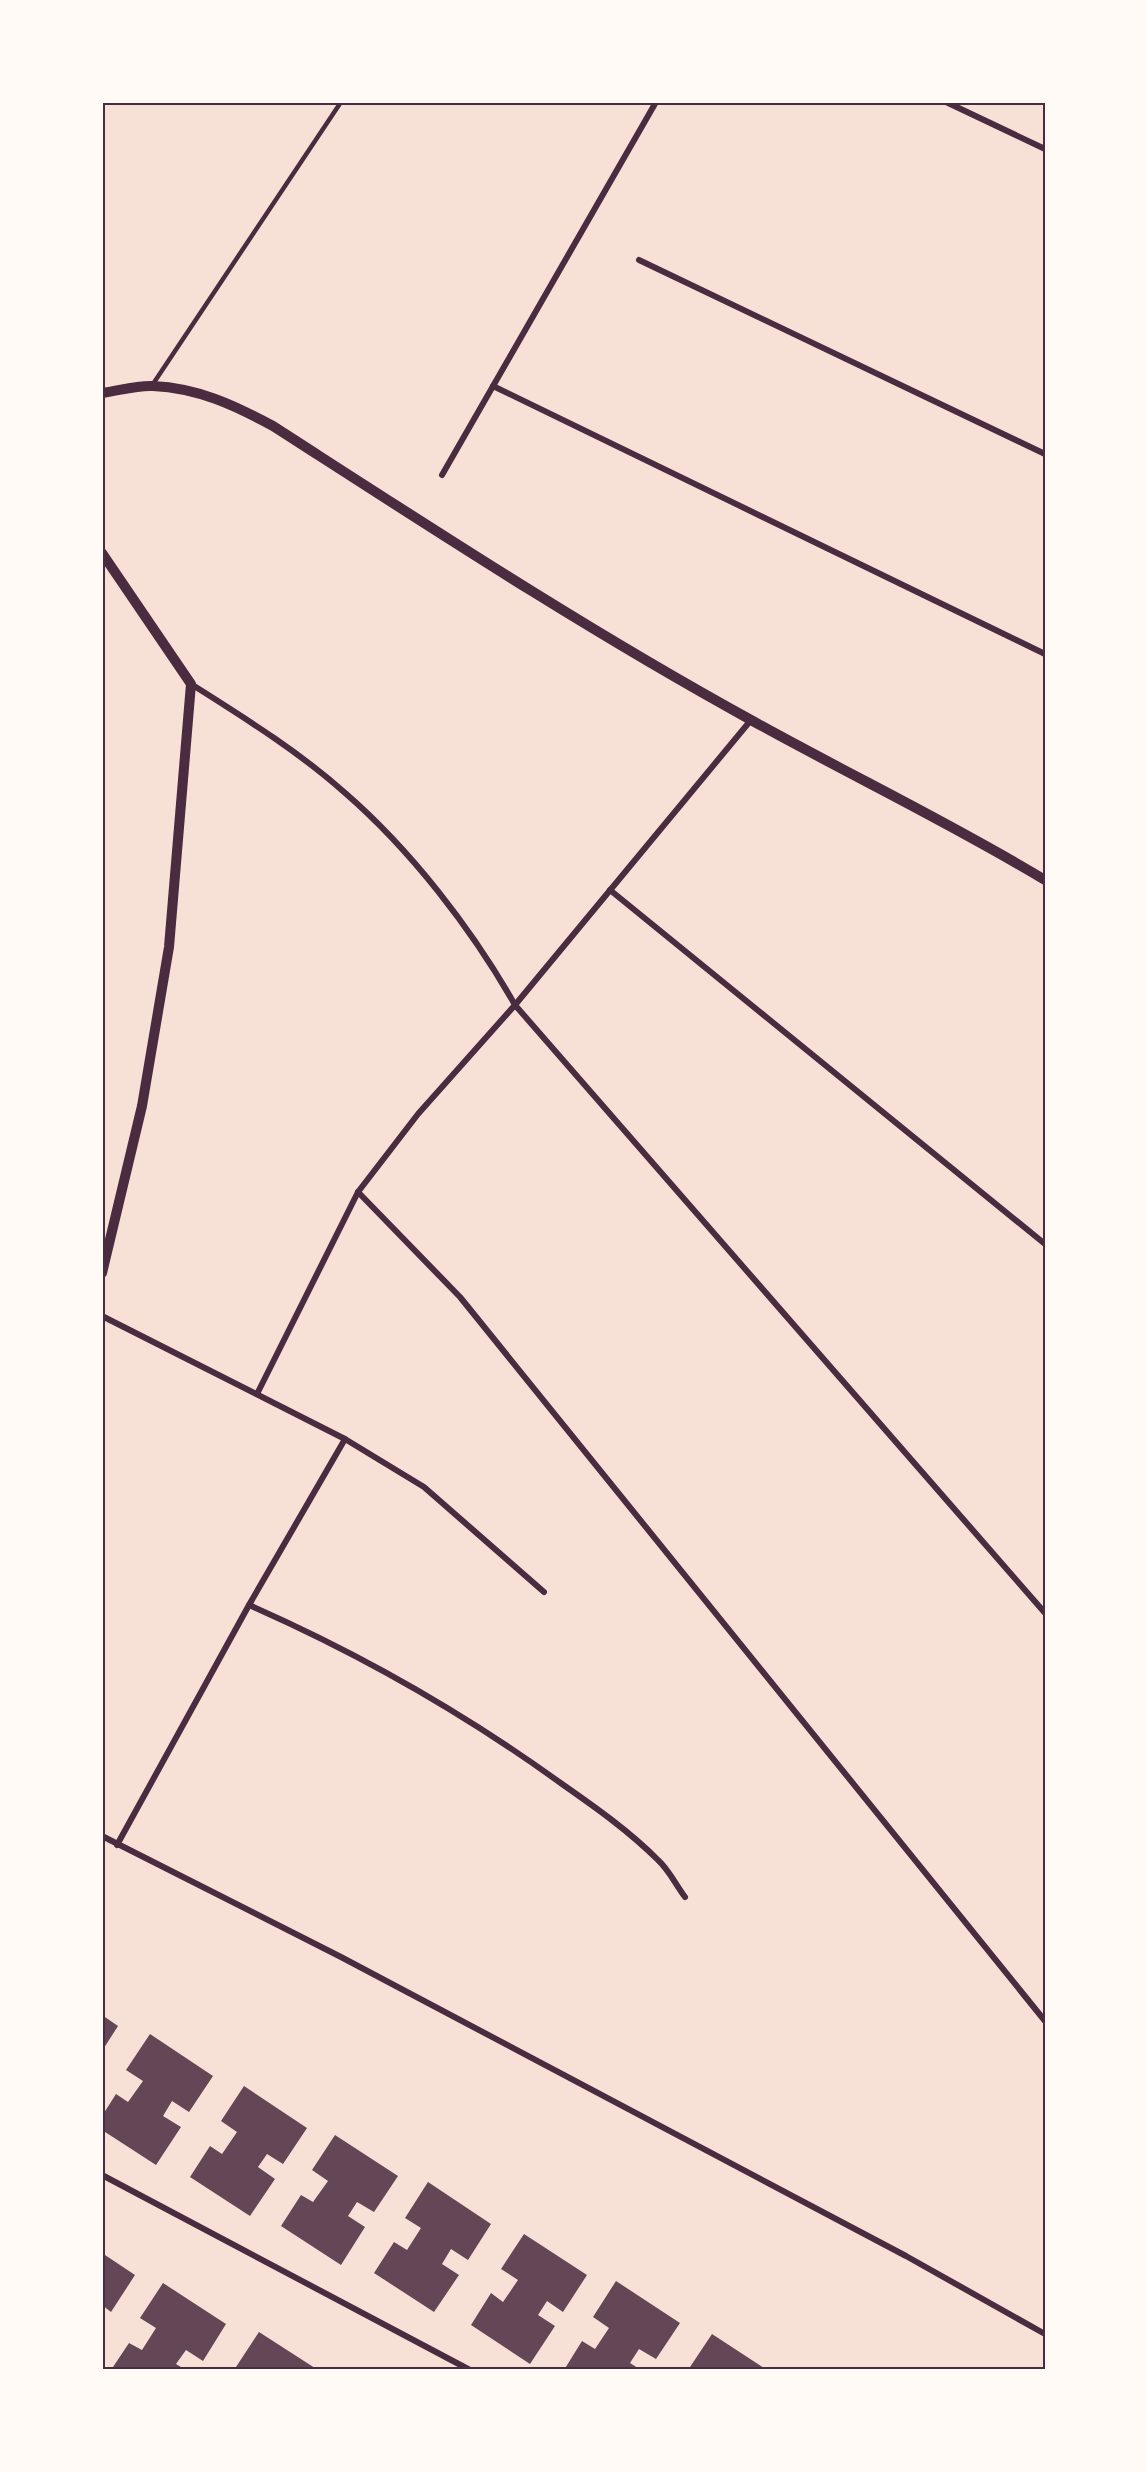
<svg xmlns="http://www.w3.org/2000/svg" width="1147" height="2472" font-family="Barlow,sans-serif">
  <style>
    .building { fill: #644757 }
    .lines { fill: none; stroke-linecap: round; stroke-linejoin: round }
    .service { stroke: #4a2c40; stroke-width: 4.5 }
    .minor { stroke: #4a2c40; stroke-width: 6 }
    .tertiary { stroke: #4a2c40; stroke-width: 10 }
    .neatline { fill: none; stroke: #4a2c40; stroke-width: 2 }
  </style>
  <rect width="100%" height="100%" fill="#f7e1d7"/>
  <!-- building -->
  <g class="building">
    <path d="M102,2015L118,2026L102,2051Z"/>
    <path d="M150,2034L213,2076L189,2112L172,2101L163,2116L181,2127L156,2165L102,2130V2116L116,2094L128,2102L143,2081L126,2070Z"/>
    <path d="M244,2086L307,2128L283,2164L267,2154L258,2167L275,2179L250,2216L190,2177L210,2146L222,2154L237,2132L221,2121Z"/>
    <path d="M335,2135L398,2176L374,2212L357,2202L348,2216L365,2227L341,2265L281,2226L301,2195L313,2202L328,2181L312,2170Z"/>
    <path d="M428,2182L491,2224L468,2260L451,2249L442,2264L459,2275L434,2312L374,2273L394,2242L407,2250L421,2228L405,2218Z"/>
    <path d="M524,2234L587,2275L563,2312L547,2301L538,2315L555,2326L530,2364L471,2325L491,2293L503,2302L518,2280L501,2269Z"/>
    <path d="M102,2253L135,2275L111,2312L102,2305Z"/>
    <path d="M616,2281L680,2323L656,2359L639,2349L630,2363L641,2370H564L582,2341L595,2349L609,2328L593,2317Z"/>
    <path d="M163,2283L226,2324L203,2361L186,2350L176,2364L186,2370H111L129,2343L142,2350L156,2328L140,2318Z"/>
    <path d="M259,2332L318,2370H241L236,2367Z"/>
    <path d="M712,2334L767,2370H688Z"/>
  </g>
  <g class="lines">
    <!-- service -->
    <path class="service" d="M153,384L341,102"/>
    <!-- minor -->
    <g class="minor">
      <path d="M946,102L1045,149"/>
      <path d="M639,260L1045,454"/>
      <path d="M493,386L1045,654"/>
      <path d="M442,475L656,102"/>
      <path d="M191,684C243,717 298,751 344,792C410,849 472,929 515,1005L1045,1613"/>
      <path d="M610,890L1045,1244"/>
      <path d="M358,1192L460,1297L1045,2021"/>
      <path d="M102,1316L345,1439L424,1487L544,1592"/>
      <path d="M257,1394L358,1192L418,1114L515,1005L751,720"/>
      <path d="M249,1605C358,1653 464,1713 562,1784C595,1807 629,1831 658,1860C669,1870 676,1885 685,1897"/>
      <path d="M102,1836L341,1957L906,2256L1045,2334"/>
      <path d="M117,1845L249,1605L345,1439"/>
      <path d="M102,2175L470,2370"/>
    </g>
    <!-- tertiary -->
    <g class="tertiary">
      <path d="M102,393C118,391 137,385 153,386C198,388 234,405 273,426C430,527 587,630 751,720C848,774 949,822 1045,880"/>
      <path d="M102,553L191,684L169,947L142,1106L102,1273"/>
    </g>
  </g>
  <!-- border -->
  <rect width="1147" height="2472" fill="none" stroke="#fffaf5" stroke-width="207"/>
  <rect x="104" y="104" width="940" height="2264" class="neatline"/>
</svg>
